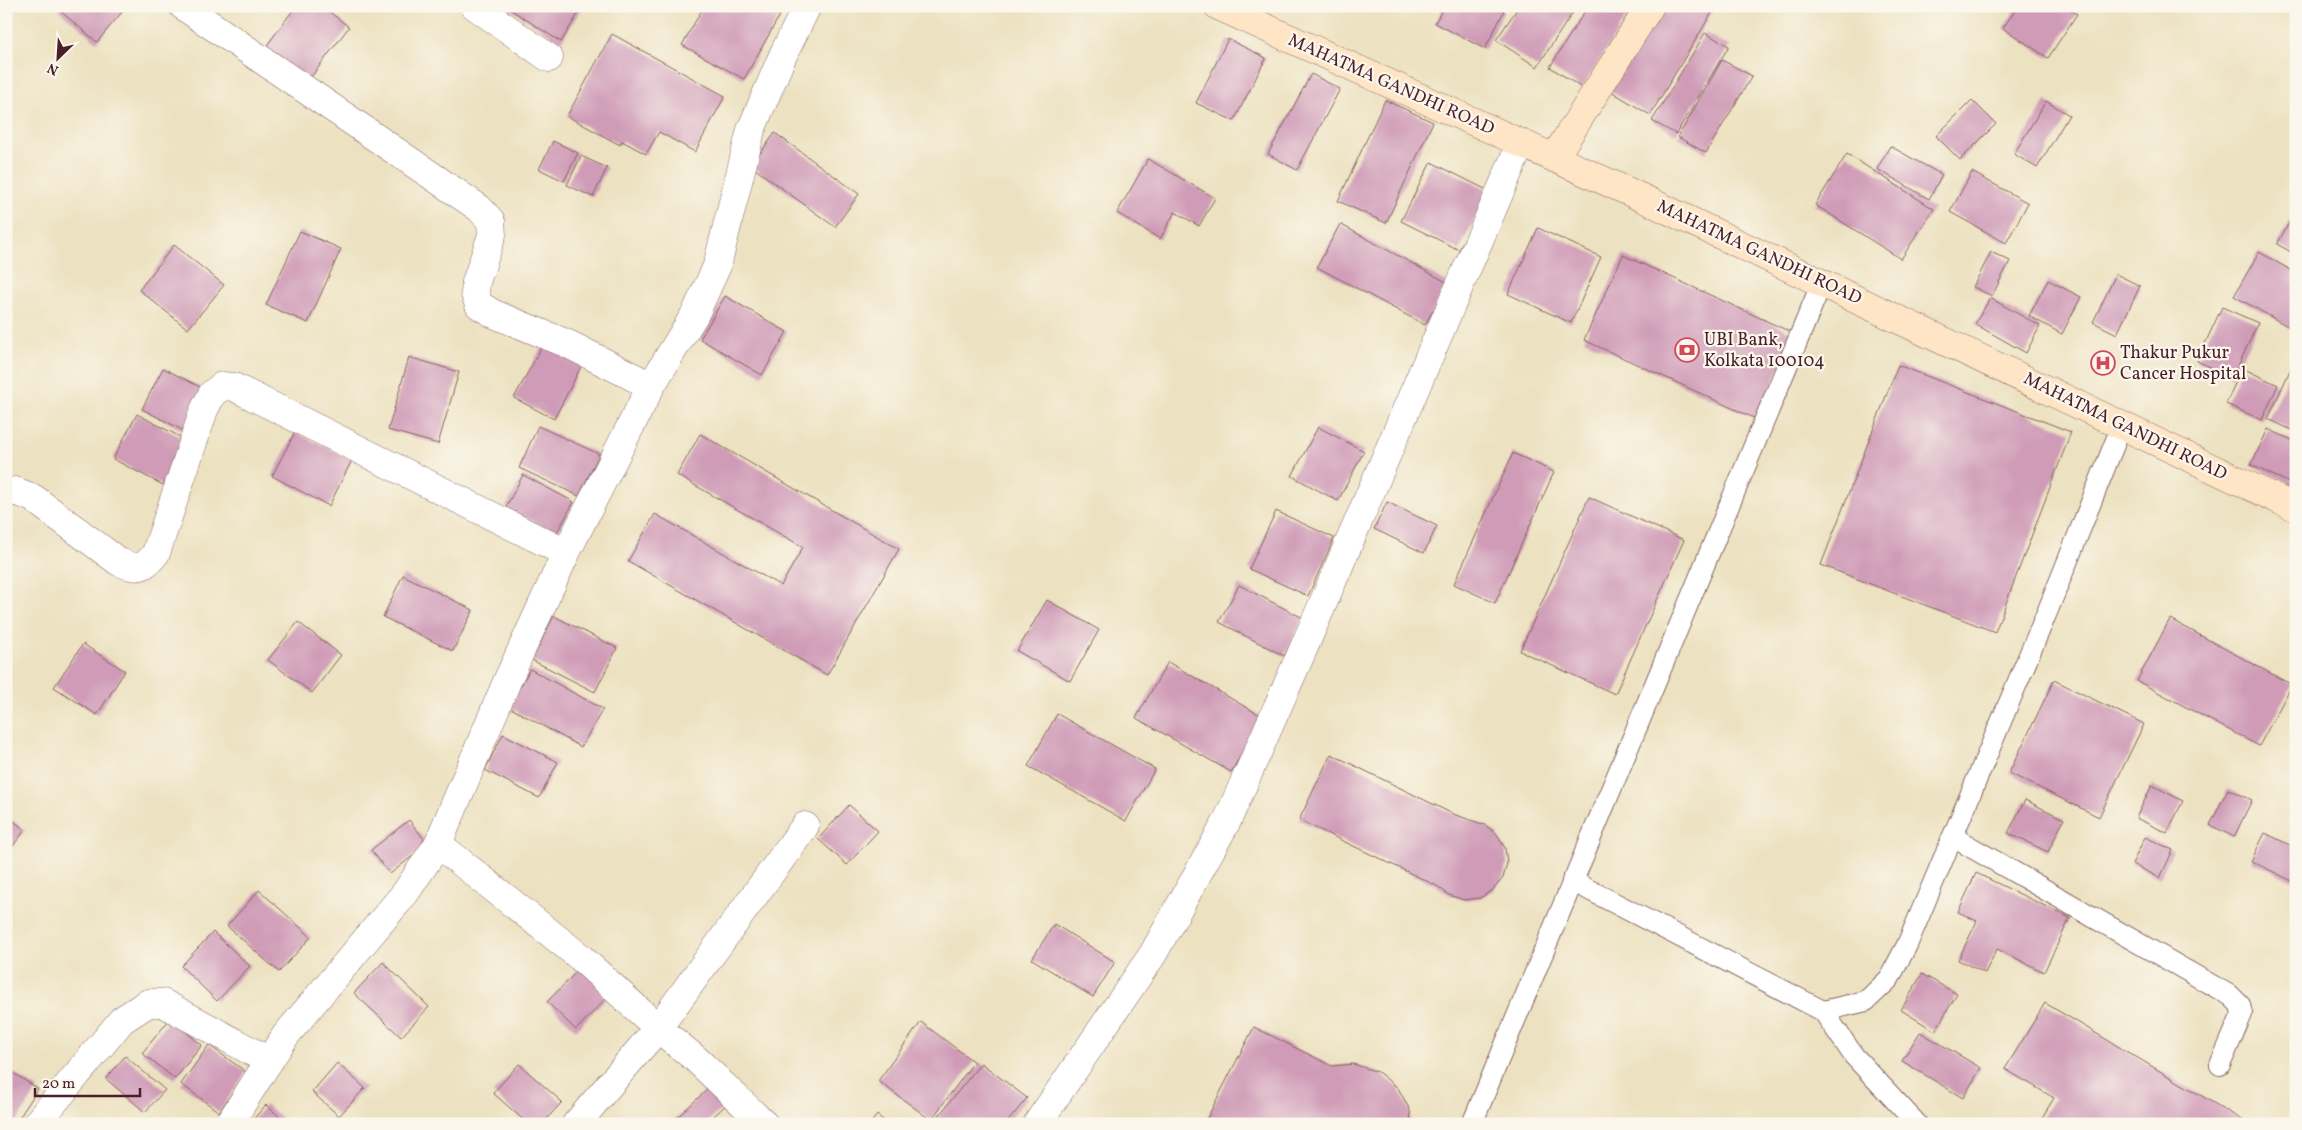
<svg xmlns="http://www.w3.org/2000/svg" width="2302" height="1130" font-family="Vollkorn,serif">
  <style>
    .building { fill: #cf9bb7 }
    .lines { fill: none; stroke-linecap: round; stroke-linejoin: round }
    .lane-casing { stroke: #83635f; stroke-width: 22 }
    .street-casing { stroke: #83635f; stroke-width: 29 }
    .secondary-casing { stroke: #83635f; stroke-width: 29 }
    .lane { stroke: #fff; stroke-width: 20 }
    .street { stroke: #fff; stroke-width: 28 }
    .secondary { stroke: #fde5c5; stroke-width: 28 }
    .labels { text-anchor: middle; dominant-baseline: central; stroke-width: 4.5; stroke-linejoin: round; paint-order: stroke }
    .street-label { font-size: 18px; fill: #4a1f2b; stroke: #fbf7ec }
    .poi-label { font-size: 18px; fill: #4a1f2b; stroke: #fbf7ec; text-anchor: start }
  </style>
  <rect width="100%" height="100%" fill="#fbf7ec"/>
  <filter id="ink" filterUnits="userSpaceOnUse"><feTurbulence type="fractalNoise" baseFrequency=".02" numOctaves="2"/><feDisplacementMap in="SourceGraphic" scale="10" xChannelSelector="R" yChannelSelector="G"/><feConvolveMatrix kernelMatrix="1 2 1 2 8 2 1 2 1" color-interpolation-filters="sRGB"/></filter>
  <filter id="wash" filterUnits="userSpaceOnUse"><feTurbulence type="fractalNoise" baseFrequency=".0096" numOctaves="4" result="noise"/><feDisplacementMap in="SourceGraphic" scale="20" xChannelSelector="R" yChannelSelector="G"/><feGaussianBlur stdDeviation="1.12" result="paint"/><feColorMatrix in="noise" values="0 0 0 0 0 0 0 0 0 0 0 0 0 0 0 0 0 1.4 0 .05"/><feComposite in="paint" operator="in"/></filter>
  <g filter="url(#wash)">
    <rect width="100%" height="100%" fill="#ece1c0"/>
    <g id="blocks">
      <!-- building -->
      <g class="building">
        <path d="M63,6H127L97,42L59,10Z"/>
        <path d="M296,6H322L349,27L308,81L265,48Z"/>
        <path d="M505,6H583L561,42Z"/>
        <path d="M704,6H785L744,79L682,45Z"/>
        <path d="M1444,6H1494L1504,11L1485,49L1435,23Z"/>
        <path d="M1519,6H1577L1537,67L1496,40Z"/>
        <path d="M1588,6H1633L1582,88L1550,67Z"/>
        <path d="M1660,6H1716L1650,115L1609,90Z"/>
        <path d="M2018,6H2066L2077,14L2048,58L2003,28Z"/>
        <path d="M1705,33L1729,46L1676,134L1652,121Z"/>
        <path d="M612,34L725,96L695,152L659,132L646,154L622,141L620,145L567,116Z"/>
        <path d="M1228,39L1266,58L1234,121L1196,103Z"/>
        <path d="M1722,60L1752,76L1706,153L1678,137Z"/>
        <path d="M1311,74L1340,89L1297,170L1268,154Z"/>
        <path d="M1385,100L1433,122L1386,223L1338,201Z"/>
        <path d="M1972,100L1996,124L1960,160L1936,136Z"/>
        <path d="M2046,101L2069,115L2037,168L2014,154Z"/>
        <path d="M775,133L859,194L835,227L751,166Z"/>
        <path d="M553,141L578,153L564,181L539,169Z"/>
        <path d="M1890,146L1942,175L1929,199L1877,169Z"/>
        <path d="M1847,154L1934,209L1901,259L1815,205Z"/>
        <path d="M581,156L607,168L593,197L567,185Z"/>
        <path d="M1148,159L1215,198L1199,226L1175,212L1160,239L1117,213Z"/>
        <path d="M1431,162L1489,191L1459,250L1401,221Z"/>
        <path d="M1972,172L2028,203L2006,243L1950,212Z"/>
        <path d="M2296,211V255L2277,244Z"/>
        <path d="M1340,224L1448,283L1425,325L1317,267Z"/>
        <path d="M1538,228L1601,257L1571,323L1508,294Z"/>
        <path d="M300,231L341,249L308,323L266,305Z"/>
        <path d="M174,245L224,285L188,329L139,290Z"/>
        <path d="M1991,252L2010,261L1992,296L1973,287Z"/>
        <path d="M2259,252L2296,273V331L2234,296Z"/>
        <path d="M1623,255L1795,334L1756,419L1584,340Z"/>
        <path d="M2116,274L2140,286L2117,334L2093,322Z"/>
        <path d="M2048,280L2081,297L2062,334L2029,316Z"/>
        <path d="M725,296L787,332L762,375L700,339Z"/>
        <path d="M1990,298L2040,326L2026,353L1975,324Z"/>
        <path d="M2222,307L2258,323L2233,377L2197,361Z"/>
        <path d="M546,339L585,359L554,419L514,398Z"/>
        <path d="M409,357L459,372L438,444L388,430Z"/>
        <path d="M2296,357V432L2268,419Z"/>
        <path d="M1898,365L2071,432L1995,632L1821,565Z"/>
        <path d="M163,368L208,391L186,432L142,409Z"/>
        <path d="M2242,368L2278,385L2262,420L2226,404Z"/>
        <path d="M137,414L186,440L163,485L113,459Z"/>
        <path d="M538,426L599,454L579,496L519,468Z"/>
        <path d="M1318,427L1364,451L1338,501L1292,476Z"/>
        <path d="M2268,429L2296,442V486L2251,465Z"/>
        <path d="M295,432L352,460L329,506L272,476Z"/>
        <path d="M700,434L899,549L827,675L628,561L655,514L781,586L803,547L677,475Z"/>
        <path d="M1513,453L1554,472L1495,603L1454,584Z"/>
        <path d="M523,475L574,502L557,533L506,507Z"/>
        <path d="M1589,497L1684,540L1615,694L1520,651Z"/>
        <path d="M1387,502L1437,526L1424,553L1374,529Z"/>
        <path d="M1276,511L1334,538L1308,596L1249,569Z"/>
        <path d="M403,575L473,610L453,651L383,617Z"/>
        <path d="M1239,585L1303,618L1284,656L1219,622Z"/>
        <path d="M1047,600L1099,630L1070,681L1017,651Z"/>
        <path d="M554,616L617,648L595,692L532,660Z"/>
        <path d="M2170,619L2292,685L2259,746L2137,681Z"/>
        <path d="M298,622L341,655L312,693L268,660Z"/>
        <path d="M83,644L125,671L97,715L54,687Z"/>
        <path d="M1168,662L1263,717L1231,772L1136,718Z"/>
        <path d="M530,669L603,709L581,747L509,707Z"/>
        <path d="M2054,680L2144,724L2099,817L2009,773Z"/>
        <path d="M1057,714L1155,769L1126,821L1028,766Z"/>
        <path d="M503,734L558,762L539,798L485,770Z"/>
        <path d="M1331,754L1453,814L1485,825L1497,834L1505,848L1507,863L1503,878L1493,890L1480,898L1464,900L1449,895L1437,886L1299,820Z"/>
        <path d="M2152,785L2183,801L2167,833L2136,818Z"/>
        <path d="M2228,789L2252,800L2234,837L2210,825Z"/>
        <path d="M2025,800L2064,819L2048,852L2008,833Z"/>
        <path d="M849,805L878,831L847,865L818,839Z"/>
        <path d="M6,815L25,830L6,855Z"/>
        <path d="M409,820L428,844L390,874L371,850Z"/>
        <path d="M2265,833L2296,848V874L2292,881L2251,861Z"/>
        <path d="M2145,837L2173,850L2160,878L2132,864Z"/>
        <path d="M1976,873L2070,918L2044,972L1997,949L1985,973L1958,960L1977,921L1958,912Z"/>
        <path d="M259,890L311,937L279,972L227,926Z"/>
        <path d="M1054,924L1115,962L1093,997L1032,959Z"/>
        <path d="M213,932L250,966L217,1001L181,966Z"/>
        <path d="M383,962L429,1007L401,1037L354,993Z"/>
        <path d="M582,966L611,993L576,1030L547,1002Z"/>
        <path d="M1922,974L1957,994L1935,1031L1901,1010Z"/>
        <path d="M2045,1003L2249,1124H2100L2093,1120L2091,1124H2038L2054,1098L2005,1069Z"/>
        <path d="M170,1019L202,1045L175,1079L142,1053Z"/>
        <path d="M921,1022L974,1062L931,1120L878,1081Z"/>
        <path d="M1254,1027L1332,1066L1353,1064L1378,1072L1398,1088L1410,1110L1411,1124H1204Z"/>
        <path d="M1920,1032L1981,1068L1963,1098L1902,1061Z"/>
        <path d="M209,1045L246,1072L219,1112L181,1084Z"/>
        <path d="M125,1056L165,1090L145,1112L106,1079Z"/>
        <path d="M337,1063L365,1088L339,1116L312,1092Z"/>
        <path d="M981,1063L1027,1098L1006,1124H932Z"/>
        <path d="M519,1064L562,1102L542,1124H528L493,1093Z"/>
        <path d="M6,1068L38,1089L15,1124L6,1121Z"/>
        <path d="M710,1087L727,1104L705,1124H670Z"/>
        <path d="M266,1105L288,1124H249Z"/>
        <path d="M877,1115L888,1124H870Z"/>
      </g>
    </g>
  </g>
  <g filter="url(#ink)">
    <use href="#blocks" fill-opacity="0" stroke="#83635f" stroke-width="1"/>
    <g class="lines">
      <!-- lane casing -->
      <g class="lane-casing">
        <g id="lane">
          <path d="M1953,837L2231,996L2240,1005L2242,1014L2220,1065"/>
          <path d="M1572,881L1823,1011L1866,1001L1889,979L1907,945L2048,610L2122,425"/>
          <path d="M1823,1011L1854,1056L1917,1124"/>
          <path d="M1472,1124L1822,282"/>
        </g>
      </g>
      <!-- street casing -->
      <g class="street-casing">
        <g id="street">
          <path d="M183,6L479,208L491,221L492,235L476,282L475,294L479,305L494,314L568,344L651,386"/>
          <path d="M475,6L549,58"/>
          <path d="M6,494L15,491L33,498L119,562C138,569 143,570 156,553L204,410L212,394L222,386L234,387L566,553"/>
          <path d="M438,844L580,957L658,1028L697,1060L764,1124"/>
          <path d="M36,1124L122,1020L148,1003H163L269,1061L286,1035L406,892L438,844L508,679L566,553L651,386L695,314L717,266L751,130L783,55L807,6"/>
          <path d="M229,1124L269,1061"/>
          <path d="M576,1124L658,1028L805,826"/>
          <path d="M1037,1124L1153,954L1227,821L1305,645L1521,143"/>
        </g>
      </g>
      <!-- secondary casing -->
      <g class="secondary-casing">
        <g id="secondary">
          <path d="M1218,6L1638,196L2296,508"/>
          <path d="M1554,158L1650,6"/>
        </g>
      </g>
      <!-- lane -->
      <use href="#lane" class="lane"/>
      <!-- street -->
      <use href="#street" class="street"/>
      <!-- secondary -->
      <use href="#secondary" class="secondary"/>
    </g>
  </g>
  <!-- icons -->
  <defs>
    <g id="bank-ring" transform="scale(1.25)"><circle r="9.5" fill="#fbf7ec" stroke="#d1495b" stroke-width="1.5"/><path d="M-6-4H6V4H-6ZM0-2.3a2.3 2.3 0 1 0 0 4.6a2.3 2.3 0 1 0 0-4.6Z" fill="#d1495b"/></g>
    <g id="hospital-ring" transform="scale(1.25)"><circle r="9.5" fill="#fbf7ec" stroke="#d1495b" stroke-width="1.5"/><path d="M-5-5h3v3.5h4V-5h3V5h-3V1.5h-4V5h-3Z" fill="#d1495b"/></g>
  </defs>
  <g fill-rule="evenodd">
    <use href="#bank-ring" x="1687" y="350"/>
    <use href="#hospital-ring" x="2103" y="363"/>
  </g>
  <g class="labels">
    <!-- street labels -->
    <g class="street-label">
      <text transform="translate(1391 85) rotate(24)">MAHATMA GANDHI ROAD</text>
      <text transform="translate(1759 253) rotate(25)">MAHATMA GANDHI ROAD</text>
      <text transform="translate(2125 427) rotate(26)">MAHATMA GANDHI ROAD</text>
    </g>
    <!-- poi labels -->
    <g class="poi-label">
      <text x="1704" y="340">UBI Bank,<tspan x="1704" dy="21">Kolkata 100104</tspan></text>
      <text x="2120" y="353">Thakur Pukur<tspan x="2120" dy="21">Cancer Hospital</tspan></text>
    </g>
  </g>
  <!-- margin -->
  <rect width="2302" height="1130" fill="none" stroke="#fbf7ec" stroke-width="25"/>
  <!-- north arrow -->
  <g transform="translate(58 58) rotate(205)" stroke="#fbf7ec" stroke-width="4" paint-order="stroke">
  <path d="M0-4L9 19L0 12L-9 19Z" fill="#4a1f2b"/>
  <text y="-8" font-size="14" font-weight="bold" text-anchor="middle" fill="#4a1f2b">N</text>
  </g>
  <!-- scale -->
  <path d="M35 1088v8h105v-8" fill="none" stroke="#4a1f2b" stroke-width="2.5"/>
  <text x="42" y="1088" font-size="15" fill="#4a1f2b" stroke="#fbf7ec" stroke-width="4" paint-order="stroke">20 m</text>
</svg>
